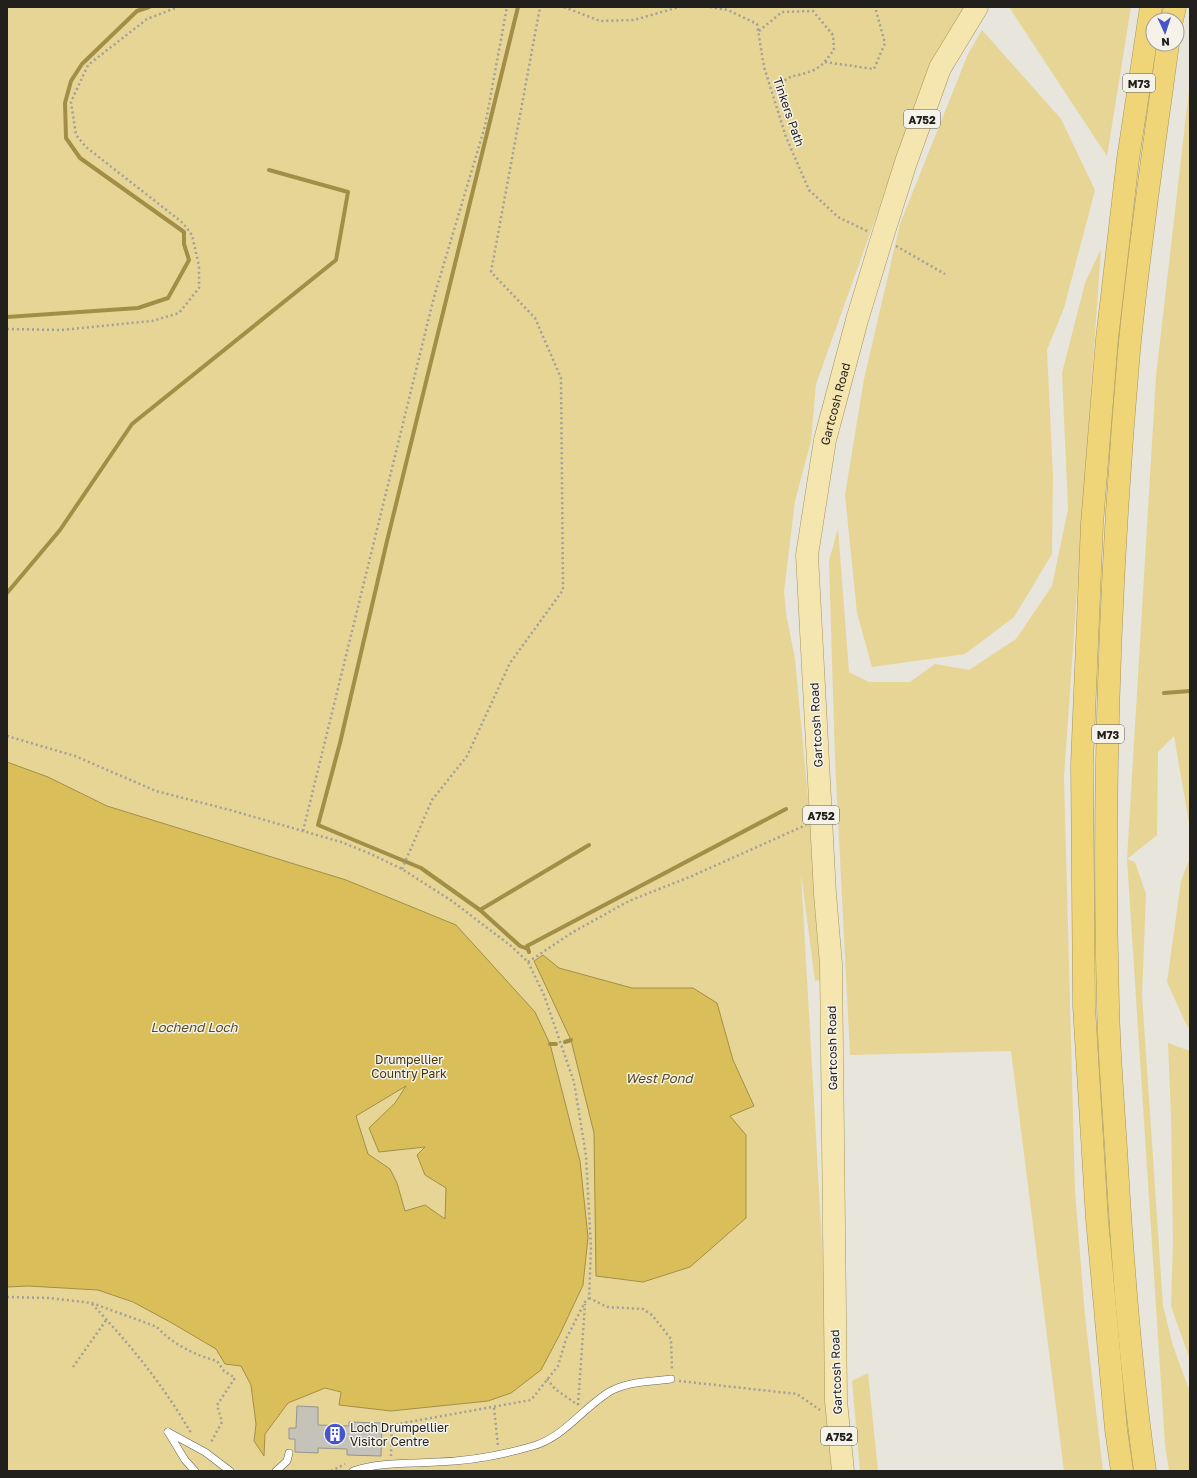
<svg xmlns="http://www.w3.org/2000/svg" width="1197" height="1478" font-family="'Golos Text',sans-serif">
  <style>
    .green { fill: #e7d596 }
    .water { fill: #dabe59; stroke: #a28f47; fill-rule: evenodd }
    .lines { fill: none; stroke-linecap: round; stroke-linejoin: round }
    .stream { stroke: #a28f47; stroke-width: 4 }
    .building { fill: #c5c2ba; stroke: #96948b }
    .service-casing { stroke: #66645c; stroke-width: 8 }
    .primary-casing { stroke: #a79558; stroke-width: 23 }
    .motorway-casing { stroke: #a79558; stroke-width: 23 }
    .path { stroke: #a19f99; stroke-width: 2.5; stroke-dasharray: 2 3; stroke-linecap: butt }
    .service { stroke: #fff; stroke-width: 7 }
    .primary { stroke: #f5e5ae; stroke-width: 22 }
    .motorway { stroke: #efd478; stroke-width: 22 }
    .labels { text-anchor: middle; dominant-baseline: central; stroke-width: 3; stroke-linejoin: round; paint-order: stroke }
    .shield { fill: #f5f2e9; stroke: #615f5a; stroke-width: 1 }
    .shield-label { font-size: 11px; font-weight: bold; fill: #21201d }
    .street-label { font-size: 12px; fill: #21201d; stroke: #f5f2e9 }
    .park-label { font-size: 12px; fill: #413509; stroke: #f5f2e9 }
    .poi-label { font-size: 12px; fill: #21201d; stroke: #f5f2e9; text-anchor: start }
    .water-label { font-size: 13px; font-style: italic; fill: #564a20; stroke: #f5f2e9 }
  </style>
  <rect width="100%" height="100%" fill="#e7e5dc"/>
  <!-- green -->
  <g class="green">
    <path d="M7,7H969L919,97L816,384L811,441L795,501L784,591L786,613L795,659L825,979L815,981L801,873L835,1471H7Z"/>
    <path d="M1009,7H1131L1107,156Z"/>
    <path d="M982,30L1061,119L1095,190L1064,308L1047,350L1053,476L1052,554L1014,617L965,654L872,667L857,613L845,495L864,379L900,224L968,54Z"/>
    <path d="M1190,81V829L1174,736L1158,752L1157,835L1127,859L1135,862L1146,894L1142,995L1163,1306L1173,1346L1190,1392V1471H1169L1165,1445L1127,859L1156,376Z"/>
    <path d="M1101,249L1064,777L1075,1191L1085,1316L1103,1471H1064L1011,1051L850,1055L835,760L829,561L838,528L849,672L869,682H910L935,664L969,670L1016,639L1052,586L1068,509L1062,373L1085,283Z"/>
    <path d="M1190,858V1029L1187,1026L1167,982L1181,881Z"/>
    <path d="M1168,1043L1190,1051V1360L1171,1306L1173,1242L1171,1116Z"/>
    <path d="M868,1373L878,1471H860L852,1381Z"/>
  </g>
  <!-- water -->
  <g class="water">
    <path d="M7,762L48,777L107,806L346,880L456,925L535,1012L550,1044L580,1161L588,1237L583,1285L560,1334L541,1370L511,1393L488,1401L391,1411L339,1405L341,1392L325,1388L288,1403L265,1434L264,1456L254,1441L256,1424L251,1385L241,1366L225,1364L216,1349L172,1323L133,1302L98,1290L28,1286L7,1287ZM406,1086L395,1103L369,1128L379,1152L425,1147L417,1155L425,1175L446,1188L445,1219L425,1205L405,1211L397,1183L390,1169L368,1154L356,1116Z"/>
    <path d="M543,955L559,968L632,988H693L717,1003L733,1060L754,1106L730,1116L746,1135V1218L690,1267L643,1282L596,1276L594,1133L571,1040L534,961Z"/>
  </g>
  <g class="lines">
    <!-- stream -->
    <g class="stream">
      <path d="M7,317L138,308L168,298L189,260L184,244V232L80,158L66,138L65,103L71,81L82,64L137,11L149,7"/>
      <path d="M7,593L60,530L132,424L336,260L348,192L269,170"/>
      <path d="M1164,693L1190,691"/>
      <path d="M480,910L421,868L318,825L340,743L387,541L518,7"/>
      <path d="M528,949L520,946L480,910L589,845"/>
      <path d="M529,952L527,946L786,809"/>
      <path d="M565,1042L571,1040"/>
      <path d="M550,1044H556"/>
    </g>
  </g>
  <!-- building -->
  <path class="building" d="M297,1406L318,1407V1425L349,1426V1422L382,1423L381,1456L347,1455V1449L318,1448V1453L295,1452V1439H289V1428H296Z"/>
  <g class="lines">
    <!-- service casing -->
    <g class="service-casing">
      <g id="service">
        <path d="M168,1432L205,1452L230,1471"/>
        <path d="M168,1432L185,1460L195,1471"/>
        <path d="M276,1471L287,1461L289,1453"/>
        <path d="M353,1471C380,1462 409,1464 437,1462C469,1461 502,1455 533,1446C564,1437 582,1409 609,1392C628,1381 650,1382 671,1379"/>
      </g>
    </g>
    <!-- primary casing -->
    <g class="primary-casing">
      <g id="primary">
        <path id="s1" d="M843,1471L836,1401L831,964L825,894L807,555L825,440L857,320L882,238L906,162L940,68L977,7"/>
      </g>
    </g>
    <!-- motorway casing -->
    <g class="motorway-casing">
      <g id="motorway">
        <path d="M1172,20L1175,7"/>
        <path d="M1122,1471L1116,1429L1097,1219L1084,1006L1082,764L1092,524L1107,339L1128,159L1151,7"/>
        <path d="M1145,1471C1130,1364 1122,1256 1116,1149C1113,1101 1109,1053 1108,1005C1102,787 1110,568 1129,351C1139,248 1154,146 1168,44"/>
      </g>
    </g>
    <!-- path -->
    <g class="path">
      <path d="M564,7L600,21L634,20L679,7"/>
      <path d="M710,7L728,10L757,24L764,67L786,137L809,190L838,217L867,231"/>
      <path d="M759,31L782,12L813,11L833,35L834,50C828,57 823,66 814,70C793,79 788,71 774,94"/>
      <path d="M825,62L874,69L885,43L875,7"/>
      <path d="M896,246L945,274"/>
      <path d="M7,329L62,330L152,321L179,313L199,288V266L192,235L183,223L86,147L76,135L71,102L88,65L147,19L178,7"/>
      <path d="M7,736L75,756L156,791L230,810L341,842L371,854L402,869L452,901L511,946L528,962L544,995L574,1082L586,1156L591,1248L589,1298L585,1302L566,1339L558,1366L531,1400L392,1425L391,1456"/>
      <path d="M303,831L434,297L485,126L507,7"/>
      <path d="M402,869L432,800L467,756L510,663L563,590L561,378L535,318L491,272L540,7"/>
      <path d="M528,962L573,932L629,901L692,876L806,825"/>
      <path d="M7,1297L49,1298L92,1303L157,1327C172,1344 195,1355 217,1361L224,1371L235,1378L217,1405L222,1422L210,1444"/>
      <path d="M589,1298L607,1307L643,1309L652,1315L671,1339L672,1370"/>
      <path d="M92,1304C129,1343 164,1386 191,1433"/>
      <path d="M73,1367L107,1319"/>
      <path d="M547,1379L555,1389L578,1405"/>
      <path d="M679,1381L797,1394L820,1410"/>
      <path d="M578,1405L585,1304"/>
      <path d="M494,1408L498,1446"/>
      <path d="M331,1471L345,1464"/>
    </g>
    <!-- service -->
    <use href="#service" class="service"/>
    <!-- primary -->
    <use href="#primary" class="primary"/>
    <!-- motorway -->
    <use href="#motorway" class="motorway"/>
  </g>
  <!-- icons -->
  <defs>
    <g id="building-disc" transform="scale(1.15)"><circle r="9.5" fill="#4854c9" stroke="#f5f2e9"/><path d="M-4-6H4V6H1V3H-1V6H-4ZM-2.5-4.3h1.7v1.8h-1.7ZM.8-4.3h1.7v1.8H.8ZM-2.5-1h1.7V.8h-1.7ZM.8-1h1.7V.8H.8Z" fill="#fff"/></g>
  </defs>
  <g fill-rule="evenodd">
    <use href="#building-disc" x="335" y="1434"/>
  </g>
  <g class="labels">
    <!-- shield labels -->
    <g class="shield">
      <rect x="1123" y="74" width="32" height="18" rx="3"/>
      <rect x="904" y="110" width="36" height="18" rx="3"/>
      <rect x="1092" y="725" width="32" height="18" rx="3"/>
      <rect x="803" y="806" width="36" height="18" rx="3"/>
      <rect x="821" y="1427" width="36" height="18" rx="3"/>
    </g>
    <g class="shield-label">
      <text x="1139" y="83">M73</text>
      <text x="922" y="119">A752</text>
      <text x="1108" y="734">M73</text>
      <text x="821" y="815">A752</text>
      <text x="839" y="1436">A752</text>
    </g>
    <!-- street labels -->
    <g class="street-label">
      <text transform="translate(789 112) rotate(71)">Tinkers Path</text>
      <text stroke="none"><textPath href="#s1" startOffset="1071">Gartcosh Road</textPath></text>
      <text transform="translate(816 725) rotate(-93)">Gartcosh Road</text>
      <text transform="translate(832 1048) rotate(-91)">Gartcosh Road</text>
      <text transform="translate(836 1372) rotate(-92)">Gartcosh Road</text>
    </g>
    <!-- park labels -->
    <g class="park-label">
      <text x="409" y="1059">Drumpellier<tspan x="409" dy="14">Country Park</tspan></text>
    </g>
    <!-- poi labels -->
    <g class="poi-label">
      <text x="350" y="1427">Loch Drumpellier<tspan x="350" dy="14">Visitor Centre</tspan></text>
    </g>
    <!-- water labels -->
    <g class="water-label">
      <text x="194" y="1027">Lochend Loch</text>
      <text x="659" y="1078">West Pond</text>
    </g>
  </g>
  <!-- border -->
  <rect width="1197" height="1478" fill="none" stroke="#21201d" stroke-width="16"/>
  <!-- north arrow -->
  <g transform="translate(1165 32) rotate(177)"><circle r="19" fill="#f5f2e9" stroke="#a09e97"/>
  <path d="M0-3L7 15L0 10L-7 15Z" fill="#4854c9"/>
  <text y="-6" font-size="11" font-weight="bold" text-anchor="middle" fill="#21201d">N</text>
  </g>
</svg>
